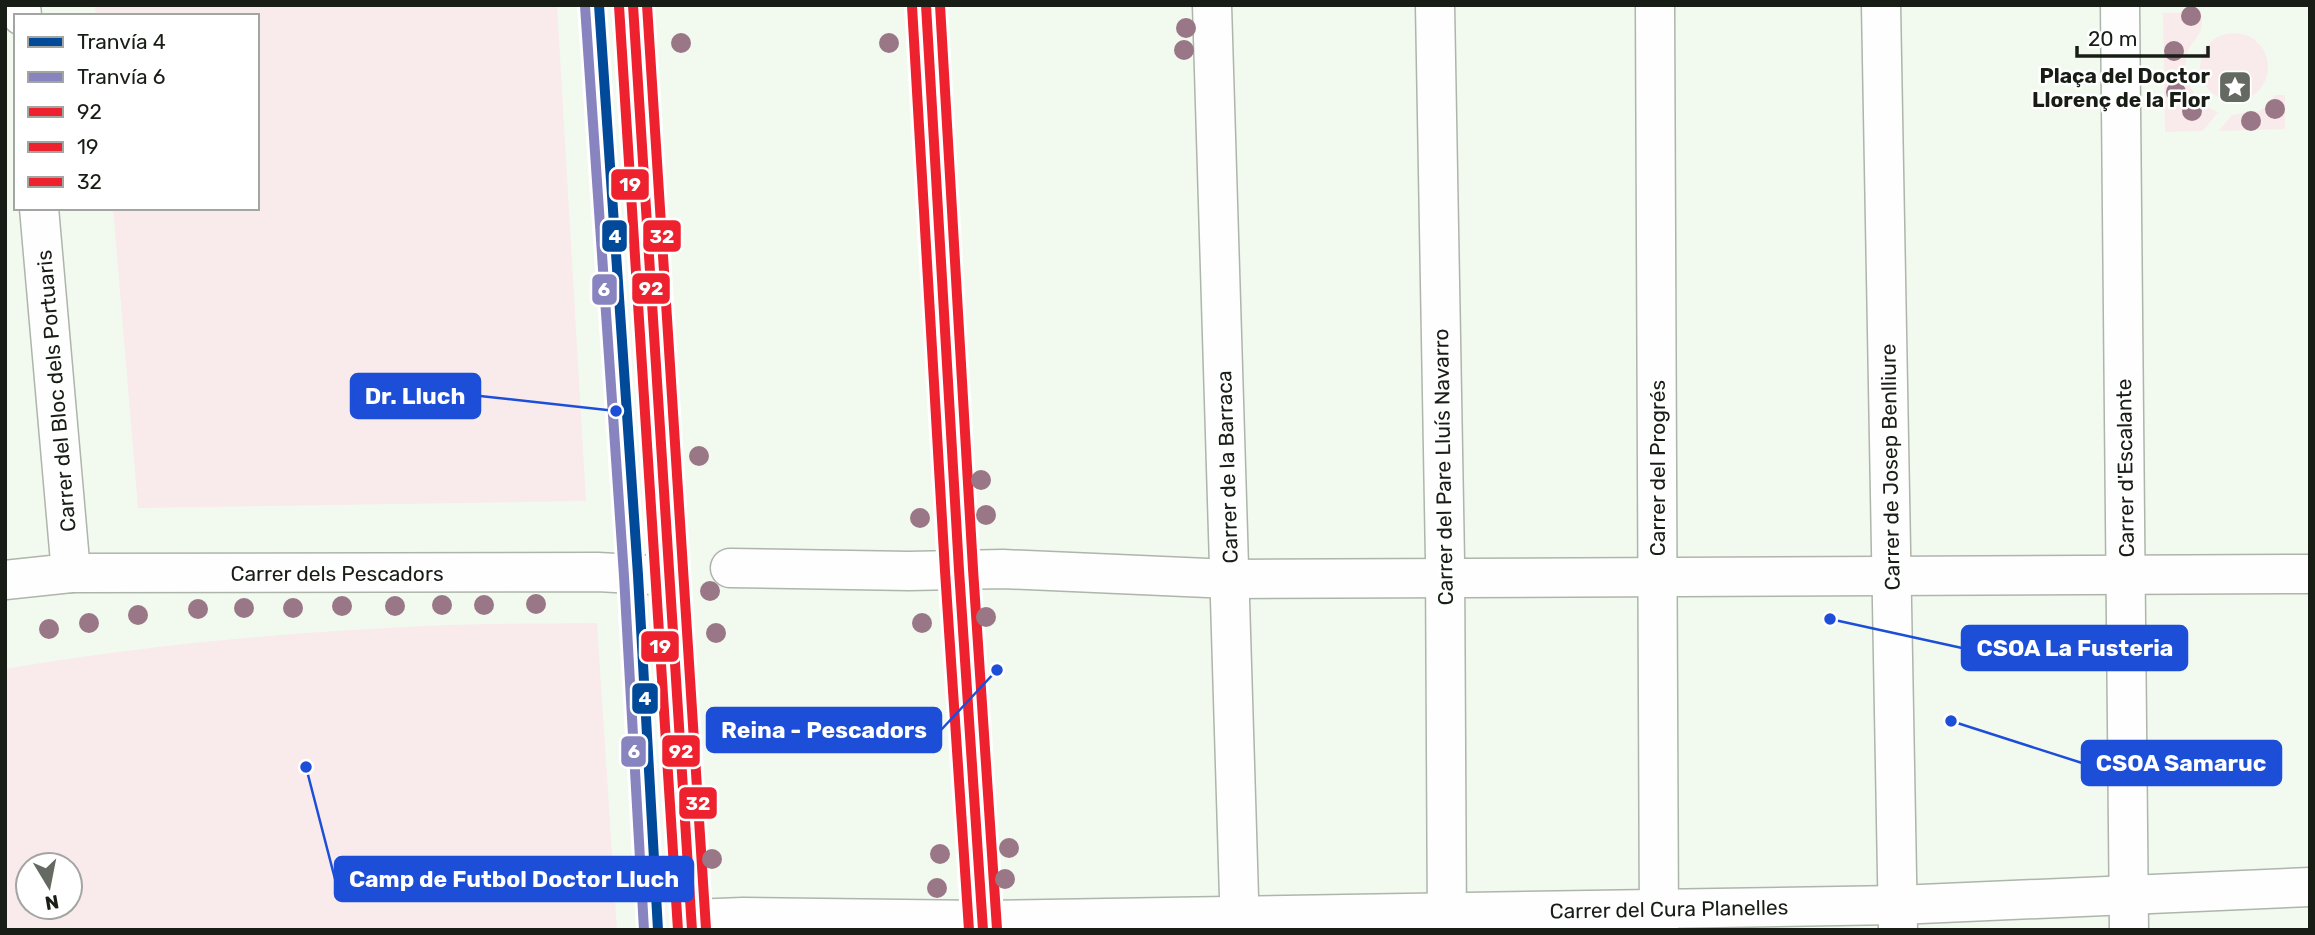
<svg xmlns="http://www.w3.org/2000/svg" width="2315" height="935" font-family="Rubik,sans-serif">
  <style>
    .green { fill: #f9eaec; fill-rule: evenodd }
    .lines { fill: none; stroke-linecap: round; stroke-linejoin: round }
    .street-casing { stroke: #aeb5ac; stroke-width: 41 }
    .secondary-casing { stroke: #aeb5ac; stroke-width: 41 }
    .street { stroke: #fdfefd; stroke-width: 38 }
    .secondary { stroke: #fdfefd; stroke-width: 38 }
    .bus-1-casing { stroke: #fff; stroke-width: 16 }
    .bus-2-casing { stroke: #fff; stroke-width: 16 }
    .bus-3-casing { stroke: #fff; stroke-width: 16 }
    .bus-1 { stroke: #ed222e; stroke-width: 10 }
    .bus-2 { stroke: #ed222e; stroke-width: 10 }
    .bus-3 { stroke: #ed222e; stroke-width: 10 }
    .tram-1-casing { stroke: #fff; stroke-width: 16 }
    .tram-2-casing { stroke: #fff; stroke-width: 16 }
    .tram-1 { stroke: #004a99; stroke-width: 10 }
    .tram-2 { stroke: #8884bf; stroke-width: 10 }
    .tree { fill: #997786 }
    .labels { text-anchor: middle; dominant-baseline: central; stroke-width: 5; stroke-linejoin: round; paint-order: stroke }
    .poi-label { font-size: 21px; font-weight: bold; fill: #181d16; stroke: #fff; text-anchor: end }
    .street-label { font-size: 21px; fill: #181d16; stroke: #fff }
    .leader { fill: none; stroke: #1d4ed8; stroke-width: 2.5 }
    .callout-dot { fill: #1d4ed8; stroke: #fff; stroke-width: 2.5 }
    .callout { fill: #1d4ed8; stroke: #1d4ed8; stroke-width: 2.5 }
    .callout-label { font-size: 23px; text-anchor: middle; font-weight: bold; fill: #fff }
    .line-badge { stroke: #fff; stroke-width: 2.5 }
    .badge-label { font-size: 19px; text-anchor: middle; font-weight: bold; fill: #fff }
  </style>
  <rect width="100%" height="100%" fill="#f2faef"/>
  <!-- green -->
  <g class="green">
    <path d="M95,5H557L586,501L138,508L113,208H257V16H96Z"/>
    <path d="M2201,12C2201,16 2203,24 2201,29C2199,37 2190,44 2187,53C2180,78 2195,103 2218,112L2203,131L2165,132L2163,13Z"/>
    <circle cx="2234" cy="67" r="34"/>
    <path d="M2275,95H2285V129L2219,131L2232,115L2259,111L2268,105Z"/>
    <path d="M597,623L617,930H5V669C152,644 300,631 448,625C498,623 547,624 597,623ZM70,865V907H28V865Z"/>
  </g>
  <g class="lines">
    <!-- street casing -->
    <g class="street-casing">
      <g id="street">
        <path d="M21,5L22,16"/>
        <path d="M1212,5L1240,930"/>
        <path d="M1435,5L1445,561L1447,930"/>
        <path d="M1655,5L1659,930"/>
        <path d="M1881,5L1898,930"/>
        <path d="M2120,5L2129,930"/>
        <path d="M39,208L71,573"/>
        <path d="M730,568L909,571L1003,569L1230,579L2310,574"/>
        <path d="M5,580L71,573L598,572L669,576"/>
        <path d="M692,919L743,917L982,920L1898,905L2310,887"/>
      </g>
    </g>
    <!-- secondary casing -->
    <g class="secondary-casing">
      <g id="secondary">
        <path d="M633,5L692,930"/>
        <path d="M926,5L959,570L983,930"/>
      </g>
    </g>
    <!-- street -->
    <use href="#street" class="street"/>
    <!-- secondary -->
    <use href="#secondary" class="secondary"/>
    <!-- bus-1 casing -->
    <g class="bus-1-casing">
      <g id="bus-1">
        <path d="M633,5L692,930"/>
        <path d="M926,5L959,570L983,930"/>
      </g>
    </g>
    <!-- bus-2 casing -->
    <g class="bus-2-casing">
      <g id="bus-2">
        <path d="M619,6L678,930"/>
        <path d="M912,6L945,571L969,930"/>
      </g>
    </g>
    <!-- bus-3 casing -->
    <g class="bus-3-casing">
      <g id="bus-3">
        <path d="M647,5L706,929"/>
        <path d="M940,5L973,569L997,929"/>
      </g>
    </g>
    <!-- bus-1 -->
    <use href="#bus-1" class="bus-1"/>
    <!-- bus-2 -->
    <use href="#bus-2" class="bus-2"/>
    <!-- bus-3 -->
    <use href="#bus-3" class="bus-3"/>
    <!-- tram-1 casing -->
    <g class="tram-1-casing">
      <path id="tram-1" d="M599,5L638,575L658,930"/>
    </g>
    <!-- tram-2 casing -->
    <g class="tram-2-casing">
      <path id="tram-2" d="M585,6L624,576L644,930"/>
    </g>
    <!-- tram-1 -->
    <use href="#tram-1" class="tram-1"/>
    <!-- tram-2 -->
    <use href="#tram-2" class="tram-2"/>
  </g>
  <!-- trees -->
  <g class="tree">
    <circle cx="2191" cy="16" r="10"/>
    <circle cx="1186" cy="28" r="10"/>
    <circle cx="681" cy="43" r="10"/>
    <circle cx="889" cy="43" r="10"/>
    <circle cx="1184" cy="50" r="10"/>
    <circle cx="2174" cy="51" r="10"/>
    <circle cx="2176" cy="92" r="10"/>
    <circle cx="2275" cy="109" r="10"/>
    <circle cx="2192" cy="111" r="10"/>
    <circle cx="2251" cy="121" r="10"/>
    <circle cx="699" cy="456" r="10"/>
    <circle cx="981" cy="480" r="10"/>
    <circle cx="986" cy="515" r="10"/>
    <circle cx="920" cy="518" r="10"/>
    <circle cx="710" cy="591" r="10"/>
    <circle cx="536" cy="604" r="10"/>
    <circle cx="442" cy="605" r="10"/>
    <circle cx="484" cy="605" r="10"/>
    <circle cx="342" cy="606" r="10"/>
    <circle cx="395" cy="606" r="10"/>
    <circle cx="244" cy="608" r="10"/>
    <circle cx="293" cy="608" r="10"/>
    <circle cx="198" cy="609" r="10"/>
    <circle cx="138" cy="615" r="10"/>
    <circle cx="986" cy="617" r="10"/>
    <circle cx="89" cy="623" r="10"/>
    <circle cx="922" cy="623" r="10"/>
    <circle cx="49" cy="629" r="10"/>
    <circle cx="716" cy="633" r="10"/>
    <circle cx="1009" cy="848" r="10"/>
    <circle cx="940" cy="854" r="10"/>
    <circle cx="712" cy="859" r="10"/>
    <circle cx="1005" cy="879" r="10"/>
    <circle cx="937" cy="888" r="10"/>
  </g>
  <!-- icons -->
  <defs>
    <g id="sight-square" transform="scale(1.75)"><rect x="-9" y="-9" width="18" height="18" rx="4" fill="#646a62" stroke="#fff"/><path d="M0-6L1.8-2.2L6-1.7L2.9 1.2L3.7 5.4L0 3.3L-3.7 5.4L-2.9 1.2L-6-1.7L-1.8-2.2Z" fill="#fff"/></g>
  </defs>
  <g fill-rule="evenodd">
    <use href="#sight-square" x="2235" y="87"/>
  </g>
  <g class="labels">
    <!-- poi labels -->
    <g class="poi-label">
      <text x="2210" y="75">Plaça del Doctor<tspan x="2210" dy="24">Llorenç de la Flor</tspan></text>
    </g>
    <!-- street labels -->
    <g class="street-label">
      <text transform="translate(56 391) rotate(-95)">Carrer del Bloc dels Portuaris</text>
      <text transform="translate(1227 467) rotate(-92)">Carrer de la Barraca</text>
      <text transform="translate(1443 467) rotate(-91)">Carrer del Pare Lluís Navarro</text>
      <text transform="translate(1890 467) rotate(-91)">Carrer de Josep Benlliure</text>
      <text transform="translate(1657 468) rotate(-90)">Carrer del Progrés</text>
      <text transform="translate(2125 468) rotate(-91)">Carrer d'Escalante</text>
      <text x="337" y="573">Carrer dels Pescadors</text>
      <text transform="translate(1669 909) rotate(-1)">Carrer del Cura Planelles</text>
    </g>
  </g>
  <!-- callouts -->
  <path class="leader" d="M616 411L480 396M1830 619L1962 648M997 670L941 730M1951 721L2082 763M306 767L335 879"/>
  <g class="callout-dot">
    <circle cx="616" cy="411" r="7"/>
    <circle cx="1830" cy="619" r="7"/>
    <circle cx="997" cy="670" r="7"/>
    <circle cx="1951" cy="721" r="7"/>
    <circle cx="306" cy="767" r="7"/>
  </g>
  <g class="callout">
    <rect x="351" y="374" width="129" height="44" rx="7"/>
    <rect x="1962" y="626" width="225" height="44" rx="7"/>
    <rect x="707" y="708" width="234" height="44" rx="7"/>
    <rect x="2082" y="741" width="199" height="44" rx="7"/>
    <rect x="335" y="857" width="358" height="44" rx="7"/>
  </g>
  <g class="callout-label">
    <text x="415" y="404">Dr. Lluch</text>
    <text x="2075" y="656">CSOA La Fusteria</text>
    <text x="824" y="738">Reina - Pescadors</text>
    <text x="2181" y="771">CSOA Samaruc</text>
    <text x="514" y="887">Camp de Futbol Doctor Lluch</text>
  </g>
  <g class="line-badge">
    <rect x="610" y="168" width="40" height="33" rx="7" fill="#ed222e"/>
    <rect x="642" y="219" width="40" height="34" rx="7" fill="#ed222e"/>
    <rect x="601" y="219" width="27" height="34" rx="7" fill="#004a99"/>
    <rect x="631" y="272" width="40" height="33" rx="7" fill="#ed222e"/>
    <rect x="591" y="273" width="27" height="33" rx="7" fill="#8884bf"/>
    <rect x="640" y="630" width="40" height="33" rx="7" fill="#ed222e"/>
    <rect x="631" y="682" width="28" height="33" rx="7" fill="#004a99"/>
    <rect x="661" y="734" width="40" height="34" rx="7" fill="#ed222e"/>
    <rect x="620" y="735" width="27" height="33" rx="7" fill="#8884bf"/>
    <rect x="678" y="786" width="40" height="34" rx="7" fill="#ed222e"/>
  </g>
  <g class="badge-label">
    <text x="630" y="191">19</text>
    <text x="662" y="243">32</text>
    <text x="615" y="243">4</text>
    <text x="651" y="295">92</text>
    <text x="604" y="296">6</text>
    <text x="660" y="653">19</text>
    <text x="645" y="705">4</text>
    <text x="681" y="758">92</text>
    <text x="634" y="758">6</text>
    <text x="698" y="810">32</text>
  </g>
  <!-- border -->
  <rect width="2315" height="935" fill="none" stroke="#181d16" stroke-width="14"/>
  <!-- legend -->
  <rect x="14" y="14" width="245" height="196" fill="#ffffff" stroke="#a3a5a2" stroke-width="2"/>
  <rect x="28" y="37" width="35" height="10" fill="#004a99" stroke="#a3a5a2" stroke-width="2"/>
  <text x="77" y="49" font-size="21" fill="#181d16">Tranvía 4</text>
  <rect x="28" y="72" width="35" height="10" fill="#8884bf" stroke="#a3a5a2" stroke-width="2"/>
  <text x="77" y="84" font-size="21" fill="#181d16">Tranvía 6</text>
  <rect x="28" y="107" width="35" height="10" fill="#ed222e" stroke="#a3a5a2" stroke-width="2"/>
  <text x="77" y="119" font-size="21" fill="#181d16">92</text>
  <rect x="28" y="142" width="35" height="10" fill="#ed222e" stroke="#a3a5a2" stroke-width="2"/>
  <text x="77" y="154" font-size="21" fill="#181d16">19</text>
  <rect x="28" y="177" width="35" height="10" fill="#ed222e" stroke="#a3a5a2" stroke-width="2"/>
  <text x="77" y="189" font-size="21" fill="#181d16">32</text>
  <!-- north arrow -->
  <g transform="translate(49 886) rotate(170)"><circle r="33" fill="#ffffff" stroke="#a3a5a2" stroke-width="2"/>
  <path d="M0-5L12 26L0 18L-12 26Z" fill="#646a62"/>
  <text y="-10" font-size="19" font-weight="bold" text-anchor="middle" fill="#181d16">N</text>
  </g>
  <!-- scale -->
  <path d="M2077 46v10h131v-10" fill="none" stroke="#181d16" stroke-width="3.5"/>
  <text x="2088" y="46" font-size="21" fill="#181d16" stroke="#ffffff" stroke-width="5" paint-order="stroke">20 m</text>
</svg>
